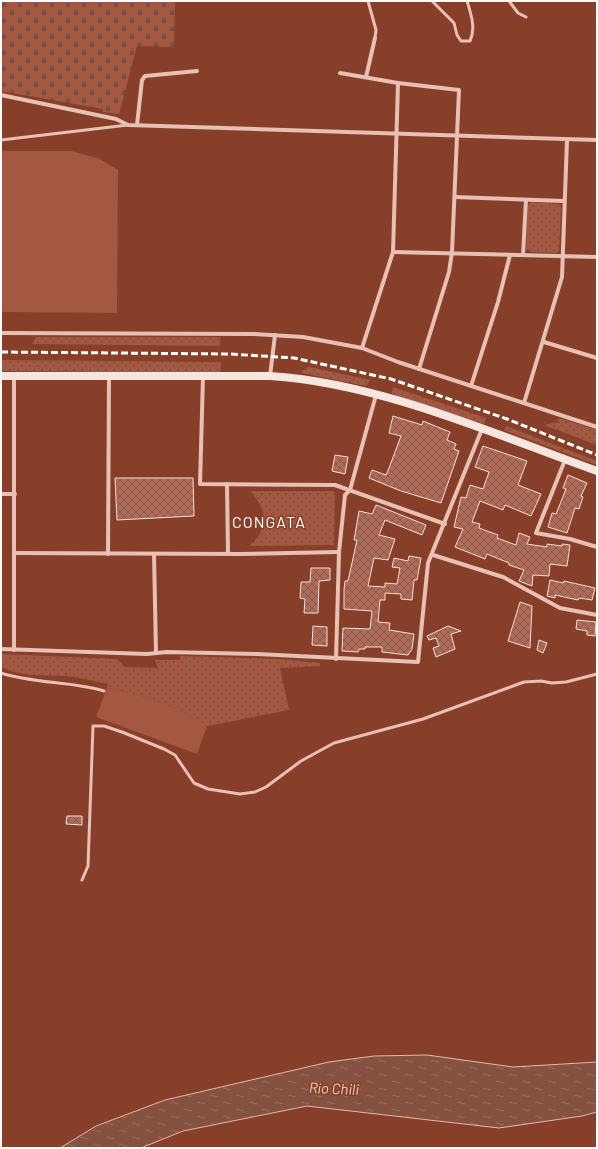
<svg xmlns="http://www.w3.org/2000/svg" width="598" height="1149" font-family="Barlow,sans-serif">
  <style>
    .grass { fill: url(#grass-dots) }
    .cemetery { fill: url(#cemetery-stones) }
    .pitch { fill: #a55841 }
    .water { fill: url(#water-ripples); stroke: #e8b7aa }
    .building { fill: url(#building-cross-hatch); stroke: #f6dfd9 }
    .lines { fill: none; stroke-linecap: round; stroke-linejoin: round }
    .lane { stroke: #e8c0b5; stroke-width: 3 }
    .street { stroke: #e8c0b5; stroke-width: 4 }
    .secondary { stroke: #f7e5df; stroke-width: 8 }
    .rail { stroke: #fff; stroke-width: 3; stroke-dasharray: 7 3; stroke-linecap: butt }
    .labels { text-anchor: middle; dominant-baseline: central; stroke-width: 3; stroke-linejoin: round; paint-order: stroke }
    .water-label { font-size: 15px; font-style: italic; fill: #efcbc1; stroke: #873f29 }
    .quarter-label { font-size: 16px; letter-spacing: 1px; fill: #fff; stroke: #873f29 }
  </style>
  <defs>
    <pattern id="grass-dots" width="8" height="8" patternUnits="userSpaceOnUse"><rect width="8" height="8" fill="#a55841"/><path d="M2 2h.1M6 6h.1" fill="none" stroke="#745147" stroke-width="1.8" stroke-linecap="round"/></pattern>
    <pattern id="cemetery-stones" width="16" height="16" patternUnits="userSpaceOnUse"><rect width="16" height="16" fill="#a55841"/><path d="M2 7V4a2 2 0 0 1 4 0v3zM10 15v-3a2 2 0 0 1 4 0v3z" fill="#745147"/></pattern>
    <pattern id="water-ripples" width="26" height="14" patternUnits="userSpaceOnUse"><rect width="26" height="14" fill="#855242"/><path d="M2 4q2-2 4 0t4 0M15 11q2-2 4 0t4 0" fill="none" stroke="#976c5e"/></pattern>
    <pattern id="building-cross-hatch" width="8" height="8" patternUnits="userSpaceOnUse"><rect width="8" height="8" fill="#b06a56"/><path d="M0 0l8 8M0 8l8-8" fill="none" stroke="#835c52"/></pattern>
  </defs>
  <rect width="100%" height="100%" fill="#873f29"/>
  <!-- grass -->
  <g class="grass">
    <path d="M532,202L558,204L561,206L559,250L557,253L531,252L526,249L528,205Z"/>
    <path d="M36,337H220V346L32,344Z"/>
    <path d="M1,360L221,362L220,373L1,371Z"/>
    <path d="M309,367L370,380L366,386L302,373V371Z"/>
    <path d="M393,387L486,418L484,424L392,394Z"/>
    <path d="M559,418L597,430V445L544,425L557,422Z"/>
    <path d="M506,426L597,461V465L504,430Z"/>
    <path d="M250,491H333L335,493L334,545L249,546C269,529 268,510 250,491Z"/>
    <path d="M1,654L117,659L125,667L158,668L155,660H180V656L278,659L320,663V666L280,668L289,710L207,726C177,705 143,695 107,688L108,684C94,681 79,677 65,676C43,675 22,677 1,667Z"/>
  </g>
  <!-- cemetery -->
  <path class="cemetery" d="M1,1H175L174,47L137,46L119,114L103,112V109L1,91Z"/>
  <!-- pitch -->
  <g class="pitch">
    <path d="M1,151H71L100,159L118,170L117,313L1,312Z"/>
    <path d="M107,688C143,695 177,705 207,726L197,754L96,717Z"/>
  </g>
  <!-- water -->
  <path class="water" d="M427,1055L513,1067L597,1062V1112L582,1116L499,1128L307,1106L183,1131L141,1148H60L96,1126L165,1100L329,1062L374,1056Z"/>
  <!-- building -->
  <g class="building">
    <path d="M393,416L422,425L423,421L450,432L447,440L456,444L454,449L459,451L441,503L401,491L369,478L372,470L386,475L389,468L401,436L389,433Z"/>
    <path d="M483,446L527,461L518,485L541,494L531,516L505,505L503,510L480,501L472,522L480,524L479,528L498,535L497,538L516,545L519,533L530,537L527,544L547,547V544L562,546V544L570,545L567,566L550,564L549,576L533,575L532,586L519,581L524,570L509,565V563L487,554L485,559L455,547L463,529L454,527L461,497L466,498L470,485L483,489L489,472L475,467Z"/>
    <path d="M335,455L348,457L345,474L332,471Z"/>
    <path d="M568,475L587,483L581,496L583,497L579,509L575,508L567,533L548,527L552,513L556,514L566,489L563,488Z"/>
    <path d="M115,478H193L194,516L117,520Z"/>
    <path d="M376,505L426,525L422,535L385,520L379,535L395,539L388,560L374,558L368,586L385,587V583L397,584L400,568L392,567L394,558L408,561L409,556L421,558L417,580H414L412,600L401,599V594L385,593V600H380L378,622L390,623L389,630L414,634L412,649L408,655L382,652V647H365V649H359L358,652L342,651L343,628L370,629L372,611L344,609V590L345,581H348L357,540H354L359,511L372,514Z"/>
    <path d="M311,568H330V580L319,581L318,613H304L305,599L300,598L301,582H310Z"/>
    <path d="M550,580L563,583L564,581L595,588L592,600L579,598L578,600L555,595V598L547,596Z"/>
    <path d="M520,602L532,606L530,648L508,641Z"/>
    <path d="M577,620L596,622L595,636L587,635V631L576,629Z"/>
    <path d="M313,626L327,627V646L312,645Z"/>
    <path d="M448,626L461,631L451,634L455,649L436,657L433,648L439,646L436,638L429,640L427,636Z"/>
    <path d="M539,640L547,643L543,653L537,650Z"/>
    <path d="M67,816H82V825L66,824Z"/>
  </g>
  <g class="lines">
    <!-- lane -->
    <g class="lane">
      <path d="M368,1L376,30L375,38"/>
      <path d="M432,1L454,23L457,35L461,41H470C476,28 471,14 467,1"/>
      <path d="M509,1L518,13L526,17"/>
      <path d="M1,140L128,125"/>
      <path d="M1,673C35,684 70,681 104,691"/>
      <path d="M82,880L88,866L93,726H104L122,732L164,749L175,755L194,783L208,789L240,794L255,792L266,787L301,761L334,743L423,719L524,682L541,681L552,683L566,682L597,674"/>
    </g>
    <!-- street -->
    <g class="street">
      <path d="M340,73L398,83L459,90L452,252L449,272L419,369"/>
      <path d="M366,77L375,38"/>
      <path d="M1,95L116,119L128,125L597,140"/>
      <path d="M137,125L142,80L145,76L197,71"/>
      <path d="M455,197L564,201"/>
      <path d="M393,252L597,257"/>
      <path d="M523,255L526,200"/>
      <path d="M1,333L254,334L303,337L362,348L398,362L597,427"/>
      <path d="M544,342L597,358"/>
      <path d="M362,348L393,252L398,83"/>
      <path d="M14,376V650"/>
      <path d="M270,376L275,335"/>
      <path d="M203,377L200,484L335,485L445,524"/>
      <path d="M471,386L498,302L510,255"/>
      <path d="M524,403L562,277L567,140"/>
      <path d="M565,460L536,533L570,539L597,547"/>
      <path d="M227,484L228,554"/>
      <path d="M1,494H15"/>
      <path d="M15,553L240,554L339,552"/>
      <path d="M108,554L109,377"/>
      <path d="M154,554L156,653"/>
      <path d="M433,555L503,577L560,608L597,615"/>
      <path d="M1,649L147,654L167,652L257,654L418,662L428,563L482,429"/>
      <path d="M336,659L339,552L345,495L350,490L376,395"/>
    </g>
    <!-- secondary -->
    <path class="secondary" d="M1,376H270C380,383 494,434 597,471"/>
    <!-- rail -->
    <path class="rail" d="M1,352L230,354L294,358L391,379L507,419L597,455"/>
  </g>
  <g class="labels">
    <!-- water labels -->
    <g class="water-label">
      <text transform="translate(334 1088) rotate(2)">Río Chili</text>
    </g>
    <!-- quarter labels -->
    <g class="quarter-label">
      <text x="269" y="521">CONGATA</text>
    </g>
  </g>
  <!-- border -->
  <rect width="598" height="1149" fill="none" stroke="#ffffff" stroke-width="4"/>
</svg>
